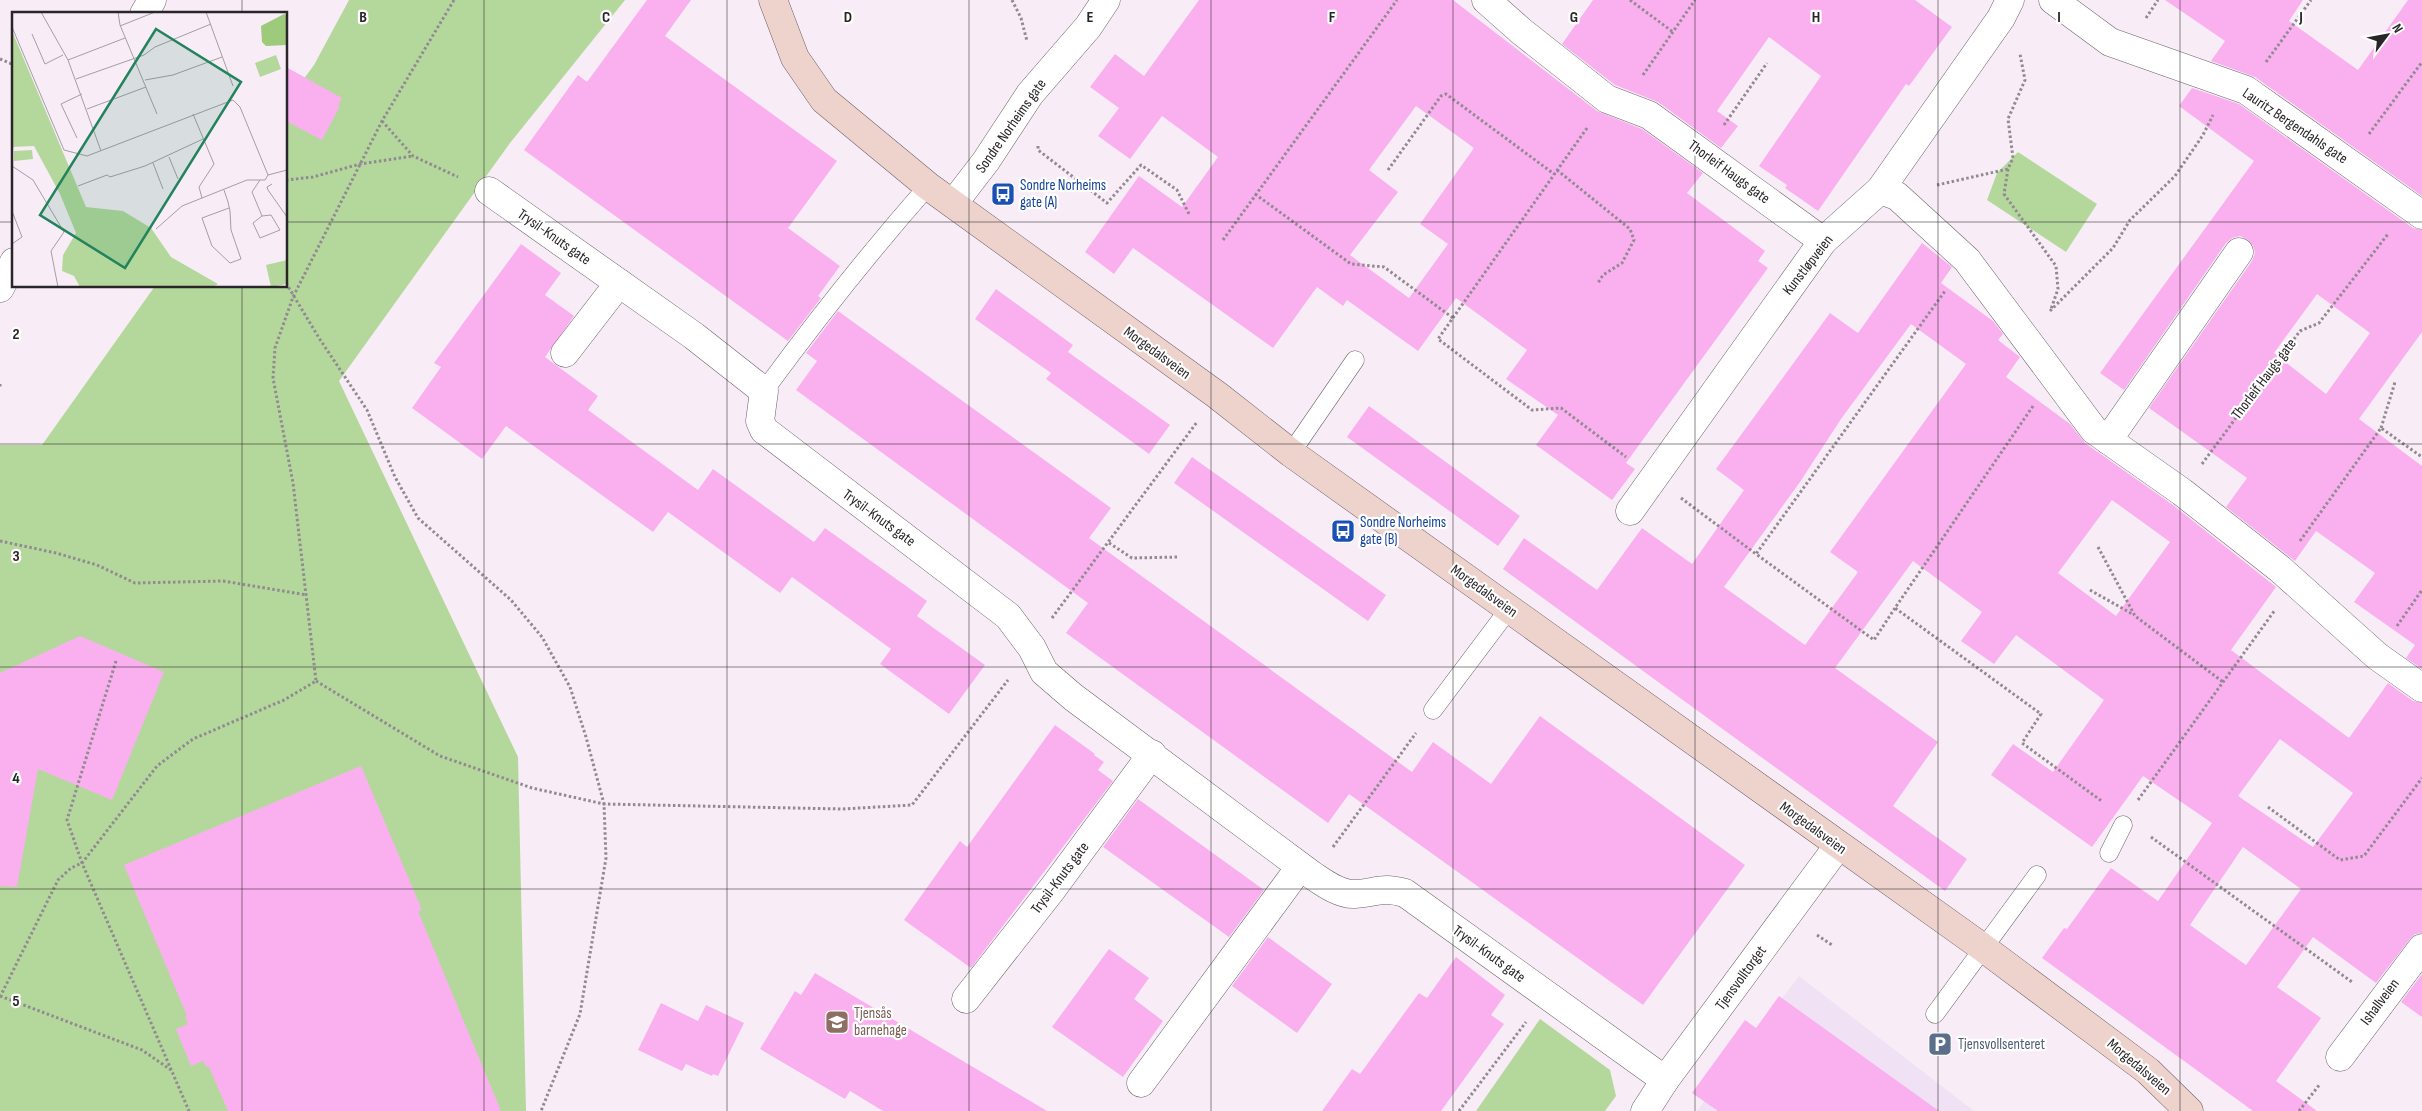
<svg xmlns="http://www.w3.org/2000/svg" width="2422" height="1111" font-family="'Sofia Sans Condensed',sans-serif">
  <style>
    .commercial { fill: #f0e1f4 }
    .green { fill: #b4d89b }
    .building { fill: #fab0ef; fill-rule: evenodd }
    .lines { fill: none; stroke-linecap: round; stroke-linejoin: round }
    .lane-casing { stroke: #6d636c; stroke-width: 19 }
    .street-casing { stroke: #6d636c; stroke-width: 29 }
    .secondary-casing { stroke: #6d636c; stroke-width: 29 }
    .path { stroke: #928a91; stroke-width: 3; stroke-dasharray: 2.5 2.5; stroke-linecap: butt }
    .lane { stroke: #fff; stroke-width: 18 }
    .street { stroke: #fff; stroke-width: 28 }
    .secondary { stroke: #eed3cc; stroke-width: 28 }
    .grid { fill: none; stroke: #292528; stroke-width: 1; stroke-opacity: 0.55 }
    .labels { text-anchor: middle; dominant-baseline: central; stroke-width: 4.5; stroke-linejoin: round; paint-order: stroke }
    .street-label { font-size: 15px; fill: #292528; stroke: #fefefe }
    .transit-label { font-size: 15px; fill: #164399; stroke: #fefefe; text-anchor: start }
    .education-label { font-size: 15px; fill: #785e54; stroke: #fefefe; text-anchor: start }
    .service-label { font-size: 15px; fill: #4e5e75; stroke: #fefefe; text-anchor: start }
    .inset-road { fill: none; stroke: #a59da4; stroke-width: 1 }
    .view { fill: #23835c; fill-opacity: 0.15; stroke: #23835c; stroke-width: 2.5 }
    .inset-edge { fill: none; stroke: #292528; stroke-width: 2.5 }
    .grid-label { font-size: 16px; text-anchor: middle; font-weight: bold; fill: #292528; stroke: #fefefe; stroke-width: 4.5; stroke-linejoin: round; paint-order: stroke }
  </style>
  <rect width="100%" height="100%" fill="#f8edf7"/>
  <!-- commercial -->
  <path class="commercial" d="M1799,976L1974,1111H1697Z"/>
  <!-- green -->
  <g class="green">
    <path d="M349,0H625L510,143L339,381L518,757L526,1111H0V445H42L155,286H286V103L314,65Z"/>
    <path d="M2018,152L2097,204L2066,252L1987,200L1997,173Z"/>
    <path d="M1540,1019L1610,1070L1616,1096L1605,1111H1476Z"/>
  </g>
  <!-- building -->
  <g class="building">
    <path d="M647,0H691L665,36L837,161L788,228L840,266L818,296L821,298L788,341L524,150L578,75L587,82Z"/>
    <path d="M1199,0H1453L1597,111L1642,129L1703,173L1687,193L1765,251L1758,261L1768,268L1626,463L1635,469L1612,500L1536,445L1558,415L1506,379L1527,350L1456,298L1418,351L1347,300L1343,306L1317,287L1273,348L1133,248L1114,274L1085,252L1139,176L1182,207L1218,157L1162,116L1130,159L1098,136L1119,108L1090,87L1115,54L1144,76ZM1416,106L1474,148L1420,224L1448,244L1409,298L1350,255L1398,192L1369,170Z"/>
    <path d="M1593,0H1915L1952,27L1909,86L1906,84L1818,211L1785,188L1787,185L1759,166L1821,76L1769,37L1717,111L1738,126L1721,148L1658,102L1615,85L1562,44Z"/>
    <path d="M2165,0H2303L2289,21L2358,70L2408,0H2422V196L2255,77L2211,61L2225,41Z"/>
    <path d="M286,67L342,98L338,105L340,106L322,140L286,121Z"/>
    <path d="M2192,88L2239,104L2413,228L2422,230V332L2359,419L2422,466V669L2406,658L2415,645L2354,602L2375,573L2316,531L2295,561L2226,507L2247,478L2149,408L2252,261L2255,253L2253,246L2248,240L2240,236L2232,238L2226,243L2124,390L2100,373L2254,161L2179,106ZM2317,294L2370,333L2326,394L2274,353Z"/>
    <path d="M1922,243L1952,267L1941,283L1993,321L2003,334L1998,340L2020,357L2006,377L2070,424L2085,443L2173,505L2276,587L2231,650L2349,738L2388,683L2413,701L2422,703V933L2415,934L2410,939L2376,983L2313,937L2277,987L2321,1018L2276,1081L2317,1111H2253L2042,958L2064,928L2067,929L2111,868L2158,901L2212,823L2143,776L2092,847L1991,775L2013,744L2053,772L2104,700L2016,635L1994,664L1961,641L1982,612L1913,561L1835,668L1938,742L1893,806L1967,859L1945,891L1503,569L1524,538L1597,590L1642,528L1692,564L1744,490L1716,469L1830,313L1858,333ZM1911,324L1966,364L1830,552L1858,572L1805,645L1724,587L1800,482L1841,419ZM2112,500L2170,542L2116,616L2058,573ZM2280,739L2353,793L2313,847L2238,796ZM2243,847L2301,889L2246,965L2190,925Z"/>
    <path d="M521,244L561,273L545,295L574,316L545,357L598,396L588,410L698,490L713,469L814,542L825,528L927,601L917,616L985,665L949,714L880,664L891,649L792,577L780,593L668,512L653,532L506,426L482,459L412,408L441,367L434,363Z"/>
    <path d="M996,289L1073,345L1068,352L1170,425L1149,454L1046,379L1051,373L975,319Z"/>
    <path d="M838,311L1111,508L1089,538L1412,772L1433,742L1491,784L1540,716L1745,865L1643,1005L1349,794L1328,823L1066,633L1088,603L796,390L817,361L806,353Z"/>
    <path d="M1369,406L1520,516L1498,546L1347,437Z"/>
    <path d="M1192,457L1386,595L1368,621L1174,483Z"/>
    <path d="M80,636L164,672L112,800L38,769L17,887L0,886V673Z"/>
    <path d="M1055,725L1095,754L1094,755L1104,762L1098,770L1113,781L971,968L904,920L960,841L967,847Z"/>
    <path d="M361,766L422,910L418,911L501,1111H228L209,1067H207L203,1061L191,1066L176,1029L188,1024L185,1017L187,1016L124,865Z"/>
    <path d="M1138,799L1264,890L1229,937L1103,847Z"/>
    <path d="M1268,937L1332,984L1297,1033L1232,986Z"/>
    <path d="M1109,949L1149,978L1134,999L1163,1021L1123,1077L1052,1027Z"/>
    <path d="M1456,957L1505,995L1491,1015L1504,1024L1441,1111H1322L1352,1069L1360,1074L1419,993L1427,998Z"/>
    <path d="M815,973L1047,1111H883L850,1091L845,1099L760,1049L795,991L801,995Z"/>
    <path d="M2422,974V1017L2401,1002Z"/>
    <path d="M1779,996L1939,1111H1718L1692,1093L1745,1020L1756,1028Z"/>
    <path d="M661,1003L698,1021L706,1005L744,1023L718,1076L713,1074L712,1076L686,1064L682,1071L638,1050Z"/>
  </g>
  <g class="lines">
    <!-- lane casing -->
    <g class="lane-casing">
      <g id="lane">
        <path d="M764,391C816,320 870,252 928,186"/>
        <path d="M1291,453L1355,360"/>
        <path d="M1433,710L1509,609"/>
        <path d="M2109,853L2123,825"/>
        <path d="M1935,1014L2037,875"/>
      </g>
    </g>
    <!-- street casing -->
    <g class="street-casing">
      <g id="street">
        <path d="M1486,0L1521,31L1607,99L1649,115L1823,241"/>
        <path d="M2053,0L2110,42L2246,90L2422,215"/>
        <path d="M144,14L152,0"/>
        <path d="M1880,190L1897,196L1967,260L2094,430L2182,492L2280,569L2377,656L2422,688"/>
        <path d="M489,191L694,336L764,391L760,421L764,430L1008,616L1032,648L1044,672L1073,697L1312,875C1324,883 1340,895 1355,894C1377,893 1381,886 1405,893L1665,1080"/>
        <path d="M953,204L986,161L1030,94L1088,27L1106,0"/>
        <path d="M0,288L14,262"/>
        <path d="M565,353L619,283"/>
        <path d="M2108,440L2239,252"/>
        <path d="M1630,511L1823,241L1880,190L2001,18L2010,0"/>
        <path d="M966,999L1053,888L1152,754"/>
        <path d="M2340,1057L2422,948"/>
        <path d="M1141,1083L1300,867"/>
        <path d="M1645,1111L1665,1080L1838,846"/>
      </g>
    </g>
    <!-- secondary casing -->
    <g class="secondary-casing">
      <path id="secondary" d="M773,0L795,58L824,100L928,186L1217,395L1291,453L1982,947L2148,1071L2189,1111"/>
    </g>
    <!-- path -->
    <g class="path">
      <path d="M1012,0L1021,18L1027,41"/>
      <path d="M1630,0L1673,32"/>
      <path d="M2146,18L2158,0"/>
      <path d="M0,59L14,65"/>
      <path d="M2266,62L2311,0"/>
      <path d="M1643,75L1695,0"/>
      <path d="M382,121L413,156L458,177"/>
      <path d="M1724,125L1767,63"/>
      <path d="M1587,128L1438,339L1532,410L1561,408L1626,457"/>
      <path d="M2369,134L2422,62"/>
      <path d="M1038,146V150L1107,203L1141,165L1177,190L1190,216"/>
      <path d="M2008,169L2004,194L2056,266L2058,289L2051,309"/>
      <path d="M1388,170L1441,96L1446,94L1554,174"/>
      <path d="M1557,170L1630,229L1634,240L1622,263L1603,275L1598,283"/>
      <path d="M286,180L313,177L360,164L413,156"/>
      <path d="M1937,185L2008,169L2013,158L2008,119L2025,80L2020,54"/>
      <path d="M1255,194L1351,264L1384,267L1453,318"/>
      <path d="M1223,240L1397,0"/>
      <path d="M286,283L319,338L367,410L395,477L418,518L511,600L542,637L570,687L586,737L604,804L606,858L580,1014L541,1111"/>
      <path d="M2050,311L2113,248L2130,220L2175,176L2203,135L2213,115"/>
      <path d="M0,384V388"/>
      <path d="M2033,406L1895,608L2041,714L2022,743L2103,802"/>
      <path d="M2381,428L2395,382"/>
      <path d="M2202,464L2300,331L2319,323L2388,234"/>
      <path d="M1681,498L1756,554"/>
      <path d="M0,541L56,553L97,565L135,583L223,581L307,595"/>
      <path d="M2300,541L2381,428L2422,457"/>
      <path d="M1109,543L1132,558L1179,557"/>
      <path d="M2098,547L2135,616L2223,682"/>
      <path d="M2090,590L2134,615"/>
      <path d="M1895,608L1874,640L1756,554L1945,291"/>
      <path d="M1052,618L1197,422"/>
      <path d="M2397,626L2422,590"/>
      <path d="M116,661L67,820L82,863L189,1111"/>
      <path d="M316,681L440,756L532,788L604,804L842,809L912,805L1008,680"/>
      <path d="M2138,800L2275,610"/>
      <path d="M2268,807L2340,860L2364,856L2422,778"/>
      <path d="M2151,837L2352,982"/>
      <path d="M1333,847L1416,733"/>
      <path d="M1817,935L1832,945"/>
      <path d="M0,996L142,1050L171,1070"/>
      <path d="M0,997L58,880L71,868L82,863L157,766L193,739L284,700L316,681L293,483L273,378L275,348L293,297L382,121L454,0"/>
      <path d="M1459,1111L1526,1022"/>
      <path d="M2299,1111L2320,1084"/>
    </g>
    <!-- lane -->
    <use href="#lane" class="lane"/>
    <!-- street -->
    <use href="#street" class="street"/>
    <!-- secondary -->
    <use href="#secondary" class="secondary"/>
  </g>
  <!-- grid -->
  <path class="grid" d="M242,0V14M484,0V1111M727,0V1111M969,0V1111M1211,0V1111M1453,0V1111M1695,0V1111M1938,0V1111M2180,0V1111M0,222H14M286,222H2422M242,286V1111M0,444H2422M0,667H2422M0,889H2422"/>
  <!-- icons -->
  <defs>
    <g id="bus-square" transform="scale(1.25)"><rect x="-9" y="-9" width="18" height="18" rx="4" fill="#1a4fb4" stroke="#fefefe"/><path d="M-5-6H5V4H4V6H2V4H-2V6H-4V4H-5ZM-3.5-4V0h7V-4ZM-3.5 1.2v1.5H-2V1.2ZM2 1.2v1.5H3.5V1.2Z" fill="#fff"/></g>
    <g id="school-square" transform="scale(1.25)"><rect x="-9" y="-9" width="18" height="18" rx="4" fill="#8d6e63" stroke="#fefefe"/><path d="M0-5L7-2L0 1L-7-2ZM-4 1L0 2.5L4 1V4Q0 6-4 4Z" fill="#fff"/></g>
    <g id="parking-square" transform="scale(1.25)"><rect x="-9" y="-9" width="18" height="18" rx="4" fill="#5c6f8a" stroke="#fefefe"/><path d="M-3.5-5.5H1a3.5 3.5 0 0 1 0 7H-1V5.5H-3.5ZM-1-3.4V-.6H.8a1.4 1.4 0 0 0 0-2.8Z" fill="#fff"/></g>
  </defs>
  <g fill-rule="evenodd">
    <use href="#bus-square" x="1003" y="194"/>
    <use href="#bus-square" x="1343" y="531"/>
    <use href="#school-square" x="837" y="1022"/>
    <use href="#parking-square" x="1940" y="1044"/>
  </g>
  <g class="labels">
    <!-- street labels -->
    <g class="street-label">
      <text transform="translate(1011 126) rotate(-55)">Sondre Norheims gate</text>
      <text transform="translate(2295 126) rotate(34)">Lauritz Bergendahls gate</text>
      <text transform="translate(1729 172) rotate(36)">Thorleif Haugs gate</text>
      <text transform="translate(554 237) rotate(35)">Trysil-Knuts gate</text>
      <text transform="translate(1808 265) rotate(-52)">Kunstløpveien</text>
      <text transform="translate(1157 353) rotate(36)">Morgedalsveien</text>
      <text transform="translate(2264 379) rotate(-53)">Thorleif Haugs gate</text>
      <text transform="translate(879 518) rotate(36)">Trysil-Knuts gate</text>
      <text transform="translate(1484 591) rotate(36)">Morgedalsveien</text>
      <text transform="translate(1813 828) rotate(36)">Morgedalsveien</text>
      <text transform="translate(1060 878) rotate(-53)">Trysil-Knuts gate</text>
      <text transform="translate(1489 954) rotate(36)">Trysil-Knuts gate</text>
      <text transform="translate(1741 978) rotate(-54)">Tjensvolltorget</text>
      <text transform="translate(2380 1002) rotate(-53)">Ishallveien</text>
      <text transform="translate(2139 1067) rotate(40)">Morgedalsveien</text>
    </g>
    <!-- transit labels -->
    <g class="transit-label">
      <text x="1020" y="185">Sondre Norheims<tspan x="1020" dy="17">gate (A)</tspan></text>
      <text x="1360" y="522">Sondre Norheims<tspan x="1360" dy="17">gate (B)</tspan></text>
    </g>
    <!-- education labels -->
    <g class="education-label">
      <text x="854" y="1013">Tjensås<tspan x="854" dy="17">barnehage</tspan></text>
    </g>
    <!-- service labels -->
    <g class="service-label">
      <text x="1958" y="1044">Tjensvollsenteret</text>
    </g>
  </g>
  <!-- overview -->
  <g transform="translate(12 12)">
    <rect width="275" height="275" fill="#f8edf7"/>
    <path d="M0,19L74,195L111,199L139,216L159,245L206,272L201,275H68L62,264L50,259L51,243L64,221L48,182L22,134L0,135ZM264,43L269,57L248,65L243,51ZM20,138L21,147L2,149V139ZM275,248V272L259,275L254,253Z" fill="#b4d89b"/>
    <path d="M272,2L275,3V33L254,34L250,30L249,14Z" fill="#9dca7b"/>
    <path class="inset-road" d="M29,0L56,48L89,139M106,0L108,13L145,102M194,0L221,74M108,14L143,0M0,15L52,138L75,144L221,88L228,95L256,163M20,22L33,52L51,43M56,48L113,26M64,67L132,43L143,35L199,12M133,68L161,63L210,45M75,97L134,75M181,102L202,152L187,175L190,186M65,126L49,92L70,82M157,145L166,167M141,151L151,177M0,154L21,168L52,220L39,239L46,275M256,163L275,158M248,168L240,180L250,204M260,172L255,175L256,178L275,205M66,174L95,163L98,165L133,154L191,127M212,178L216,190L218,199L219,218L229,247L218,251L200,234L190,206L217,196M0,199L10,225L0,232M259,203L268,218L248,226L241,211L250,204ZM144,217L170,194L235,168H253L256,163"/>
    <path class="view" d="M144,17L229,70L113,256L28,203Z"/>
    <rect width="275" height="275" class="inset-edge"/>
  </g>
  <g class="grid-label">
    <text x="363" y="22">B</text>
    <text x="606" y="22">C</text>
    <text x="848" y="22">D</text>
    <text x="1090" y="22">E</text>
    <text x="1332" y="22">F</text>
    <text x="1574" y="22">G</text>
    <text x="1816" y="22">H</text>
    <text x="2059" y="22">I</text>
    <text x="2301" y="22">J</text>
    <text x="16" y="339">2</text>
    <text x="16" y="561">3</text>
    <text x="16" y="783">4</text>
    <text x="16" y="1006">5</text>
  </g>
  <!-- north arrow -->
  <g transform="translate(2387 35) rotate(58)" stroke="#fefefe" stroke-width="4" paint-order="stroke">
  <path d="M0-4L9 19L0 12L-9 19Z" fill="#292528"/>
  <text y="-8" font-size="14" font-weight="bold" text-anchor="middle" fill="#292528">N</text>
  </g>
</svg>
